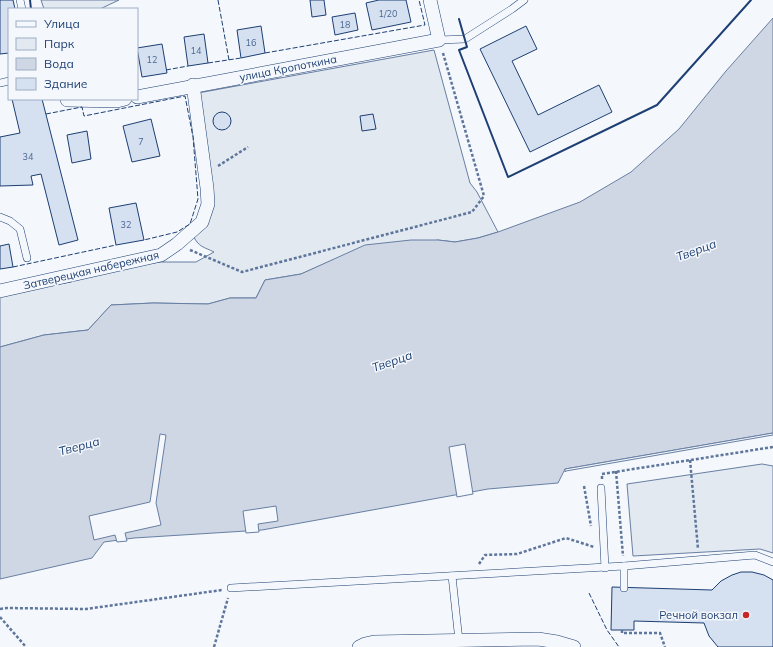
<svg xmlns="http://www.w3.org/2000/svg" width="773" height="647" font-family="Mulish,sans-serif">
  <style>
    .green { fill: #e3e9f0; stroke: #687fa3 }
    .water { fill: #cfd7e4; stroke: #687fa3 }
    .pier { fill: #f4f7fb; stroke: #687fa3 }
    .building { fill: #d5e0f0; stroke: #1d3f73 }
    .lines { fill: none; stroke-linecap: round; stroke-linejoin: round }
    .lane-casing { stroke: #1d3f73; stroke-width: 8 }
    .street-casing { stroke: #1d3f73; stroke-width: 14 }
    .path { stroke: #5e769c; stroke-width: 2.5; stroke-dasharray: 3 2; stroke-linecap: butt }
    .lane { stroke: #f4f7fb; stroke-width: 7 }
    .street { stroke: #f4f7fb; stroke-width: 13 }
    .fence { stroke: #1d3f73; stroke-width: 1; stroke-dasharray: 5 2; stroke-linecap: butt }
    .wall { stroke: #1d3f73; stroke-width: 2 }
    .poi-dot { fill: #c62828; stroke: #f4f7fb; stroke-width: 1.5 }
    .labels { text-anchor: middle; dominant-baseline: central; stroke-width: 3; stroke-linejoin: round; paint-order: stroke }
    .number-label { font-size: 9px; fill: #4b6792 }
    .street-label { font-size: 11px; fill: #1d3f73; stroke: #f4f7fb }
    .poi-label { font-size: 11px; fill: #1d3f73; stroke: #f4f7fb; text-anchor: end }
    .water-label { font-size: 12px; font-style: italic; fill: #1d3f73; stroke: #f4f7fb }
  </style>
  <rect width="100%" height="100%" fill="#f4f7fb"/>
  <!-- green -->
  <g class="green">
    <path d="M41,0H119L100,9H44Z"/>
    <path d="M434,50L470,183L477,192L498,232L478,238L455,242L438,240L333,260L301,274L265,280L256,298H230L208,304L153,303L111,305L88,330L44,335L0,347V289H27L71,282L89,271L161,262H196L214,252C204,247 198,247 193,235L207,224L198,93Z"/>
    <path d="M762,464L773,466V553L760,549L633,556L627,484Z"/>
  </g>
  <!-- water -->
  <path class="water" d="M773,18V433L565,469L558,483L488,489L262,530L134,538L104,542L92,558L0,579V347L44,335L88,330L111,305L153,303L208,304L230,298H256L265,280L301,274L365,245L411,240H438L455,242L478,238L498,232L580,202L631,172L679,129L726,71Z"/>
  <!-- pier -->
  <g class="pier">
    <path d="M773,433V435L566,471L565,472V469Z"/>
    <path d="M160,434L166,435L156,503L161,525L125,533L127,541L117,542L115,535L94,540L89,516L150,502Z"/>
    <path d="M465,444L473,494L457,497L449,447Z"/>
    <path d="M276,506L278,521L258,524L259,532L246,533L243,511Z"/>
  </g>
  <!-- building -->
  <g class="building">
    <path d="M0,0H13L15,9H9V53L0,54Z"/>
    <path d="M310,0H324L326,15L312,17Z"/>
    <path d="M379,0H406L411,22L372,30L366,3Z"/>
    <path d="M355,13L358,30L335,35L332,17Z"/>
    <path d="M261,26L265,53L241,58L237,30Z"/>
    <path d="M526,26L537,49L512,61L538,115L599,85L612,112L530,152L480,49Z"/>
    <path d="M204,34L208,63L188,66L184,37Z"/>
    <path d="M162,44L167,73L142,77L137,48Z"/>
    <path d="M12,99H42L78,240L59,245L41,174L31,176L33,185L0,186V137L20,133Z"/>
    <circle cx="222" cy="121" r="9"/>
    <path d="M373,114L376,129L362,131L360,116Z"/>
    <path d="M151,119L160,156L132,162L123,126Z"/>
    <path d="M87,131L91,159L72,163L67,135Z"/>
    <path d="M136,203L144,240L116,245L109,208Z"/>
    <path d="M9,244L13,267L0,269V246Z"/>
    <path d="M741,572H752L764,575L773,580V647H718L709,636L704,623L634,621V630H611L612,587L712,590L721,581L732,575Z"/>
  </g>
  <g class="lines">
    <!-- lane casing -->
    <g class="lane-casing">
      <g id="lane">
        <path d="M20,0L22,9"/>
        <path d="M439,40L465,39L512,9L524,0"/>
        <path d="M0,83L9,81"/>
        <path d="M0,217L10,221L20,229L27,258"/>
        <path d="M601,488L605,568"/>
        <path d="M452,576L459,641"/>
        <path d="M231,588L624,566"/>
        <path d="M624,588V566L755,555L773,562"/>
      </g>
    </g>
    <!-- street casing -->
    <g class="street-casing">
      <g id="street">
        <path d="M137,97L439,40L430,0"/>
        <path d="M67,100L117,101L125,99"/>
        <path d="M0,291L161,255L177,244L202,222L208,204L207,188L193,85"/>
        <path d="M359,647L365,644L374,642L538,639L557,642L574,647"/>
      </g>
    </g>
    <!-- path -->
    <g class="path">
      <path d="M218,166L248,147"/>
      <path d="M190,250L242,272L472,212L484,196L443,53"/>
      <path d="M690,460L698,549"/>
      <path d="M616,471L623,556"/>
      <path d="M602,479V474L773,447"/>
      <path d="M584,486L591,526"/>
      <path d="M479,564L485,555L517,554L566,538L594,547"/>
      <path d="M0,609L7,608L86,609L222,590"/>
      <path d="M0,617L26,647"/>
      <path d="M622,630V633H660L665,647"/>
      <path d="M214,647L228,598"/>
    </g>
    <!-- lane -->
    <use href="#lane" class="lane"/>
    <!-- street -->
    <use href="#street" class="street"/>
    <!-- fence -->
    <g class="fence">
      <path d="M218,0L229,60"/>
      <path d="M265,53L425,25L419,0"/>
      <path d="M208,63L241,58"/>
      <path d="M166,70L188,66"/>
      <path d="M46,114L82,107L84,116L185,96L193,137L198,199L190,224L177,232L144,240"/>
      <path d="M13,267L116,245"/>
      <path d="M589,593L607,630L619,647"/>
    </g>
    <!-- wall -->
    <g class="wall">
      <path d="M30,0L31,9"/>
      <path d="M459,19L467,47L459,50L508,177L657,105L751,0"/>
    </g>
  </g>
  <!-- markers -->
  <circle class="poi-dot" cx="746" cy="615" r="4"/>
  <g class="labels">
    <!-- number labels -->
    <g class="number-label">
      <text x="388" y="13">1/20</text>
      <text x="345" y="24">18</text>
      <text x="251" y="42">16</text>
      <text x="196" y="50">14</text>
      <text x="152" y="59">12</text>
      <text x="141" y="141">7</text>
      <text x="28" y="156">34</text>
      <text x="126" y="224">32</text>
    </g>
    <!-- street labels -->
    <g class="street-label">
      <text transform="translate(288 68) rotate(-11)">улица Кропоткина</text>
      <text transform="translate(91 270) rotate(-13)">Затверецкая набережная</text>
    </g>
    <!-- poi labels -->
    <g class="poi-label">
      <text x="738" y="615">Речной вокзал</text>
    </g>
    <!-- water labels -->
    <g class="water-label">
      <text transform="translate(696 250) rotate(-20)">Тверца</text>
      <text transform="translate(392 361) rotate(-19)">Тверца</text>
      <text transform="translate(79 446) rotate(-15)">Тверца</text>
    </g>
  </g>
  <!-- legend -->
  <rect x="8" y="8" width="130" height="92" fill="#f4f7fb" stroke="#9eadc5"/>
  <rect x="16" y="21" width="20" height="6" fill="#f4f7fb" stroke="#9eadc5"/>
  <text x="44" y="28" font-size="12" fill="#1d3f73">Улица</text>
  <rect x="16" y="38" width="20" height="12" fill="#e3e9f0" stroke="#9eadc5"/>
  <text x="44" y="48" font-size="12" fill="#1d3f73">Парк</text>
  <rect x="16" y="58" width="20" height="12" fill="#cfd7e4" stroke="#9eadc5"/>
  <text x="44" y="68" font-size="12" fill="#1d3f73">Вода</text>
  <rect x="16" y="78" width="20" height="12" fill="#d5e0f0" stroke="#9eadc5"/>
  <text x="44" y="88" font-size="12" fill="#1d3f73">Здание</text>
</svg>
